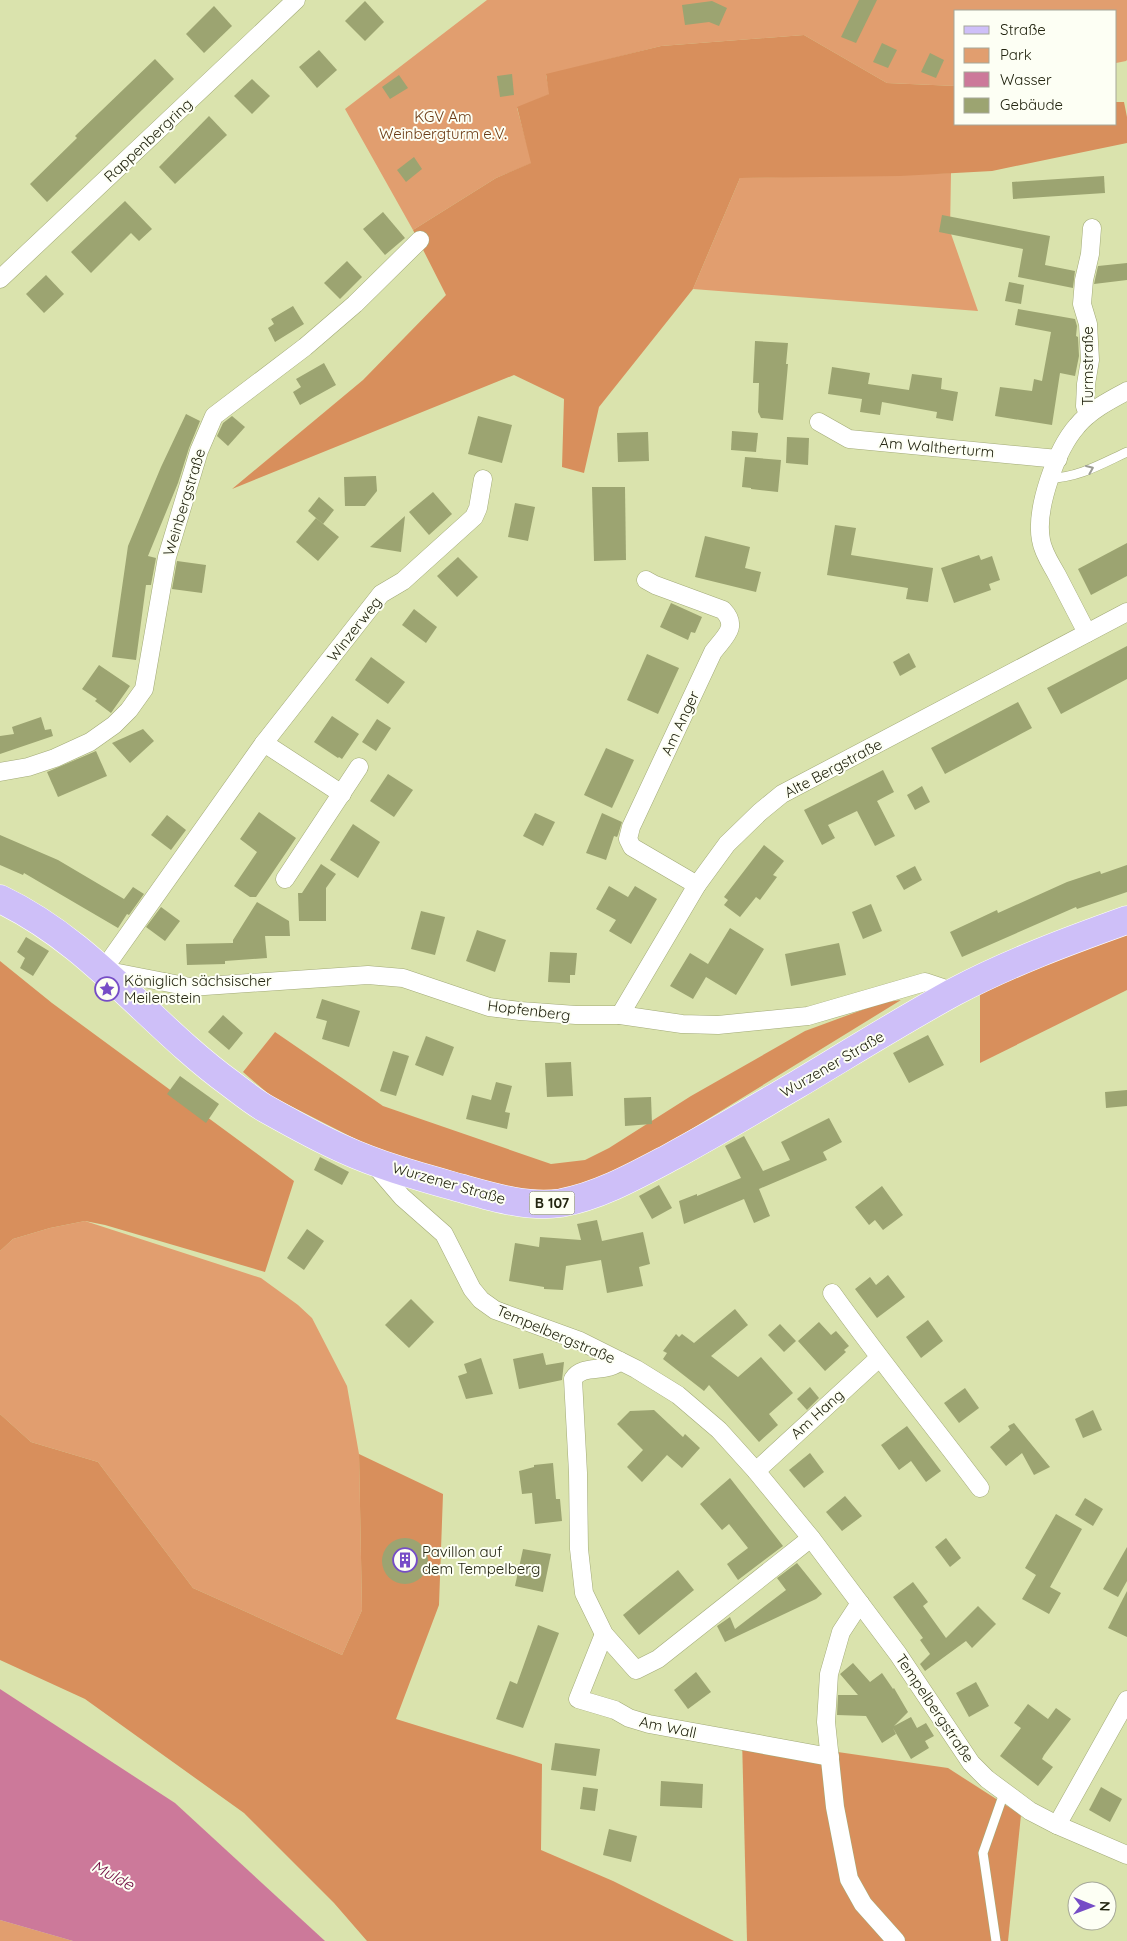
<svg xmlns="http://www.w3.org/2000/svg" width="1127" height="1941" font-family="Quicksand,sans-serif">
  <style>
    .green { fill: #e19e6f }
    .forest { fill: #d88f5c }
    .water { fill: #cc799a }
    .building { fill: #9ca471 }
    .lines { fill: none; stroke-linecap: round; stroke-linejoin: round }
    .lane-casing { stroke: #a2aa77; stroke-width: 10 }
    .street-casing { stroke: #a2aa77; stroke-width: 19 }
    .primary-casing { stroke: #fff; stroke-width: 29 }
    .lane { stroke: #fff; stroke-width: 9 }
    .street { stroke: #fff; stroke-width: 18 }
    .primary { stroke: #cebff8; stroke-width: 28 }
    .oneway { stroke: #9c9d94 }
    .labels { text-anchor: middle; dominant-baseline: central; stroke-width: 4; stroke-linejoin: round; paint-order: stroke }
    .shield { fill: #fdfff4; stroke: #646655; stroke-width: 1 }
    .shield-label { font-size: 14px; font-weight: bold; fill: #232511 }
    .park-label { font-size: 15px; fill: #6c3c16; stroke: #fdfff4 }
    .street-label { font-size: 15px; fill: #232511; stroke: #fdfff4 }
    .poi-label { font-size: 15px; fill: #232511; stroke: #fdfff4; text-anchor: start }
    .water-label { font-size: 16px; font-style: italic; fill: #710b42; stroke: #fdfff4 }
  </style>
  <rect width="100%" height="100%" fill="#dae3ad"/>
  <!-- green -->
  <g class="green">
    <path d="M487,0H1127V60L1126,61L1116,63V11H956V86L887,83L804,35L661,46L546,75L550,94L517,108L532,163L496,178L413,230L345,109Z"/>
    <path d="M951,173L950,231L978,311L693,289L740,178Z"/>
    <path d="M85,1221L261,1278L298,1305L312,1318L347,1386L359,1454L362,1610L342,1655L193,1588L98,1462L31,1442L0,1414V1251L13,1239L50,1228Z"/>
    <path d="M0,1920L73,1941H0Z"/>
  </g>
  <!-- forest -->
  <g class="forest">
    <path d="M804,35L887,83L956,86V124H1116V102H1124L1127,117V143L992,171L900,176L740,178L693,289L599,407L584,473L562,467L564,399L514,375L232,489L363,380L446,295L413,230L496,178L531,163L517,107L549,94L546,74L661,46Z"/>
    <path d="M1127,932V990L980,1063V994L1042,963Z"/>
    <path d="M0,961L52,1003L294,1181L265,1272L105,1225L85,1221L50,1228L13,1239L0,1251Z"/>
    <path d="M901,1000L625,1170L557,1192H525L377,1150L271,1096L243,1072L275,1032L383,1106L551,1164L585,1160L609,1148L691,1096L805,1031L881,1003Z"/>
    <path d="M0,1414L31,1442L98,1462L193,1588L342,1655L362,1610L359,1454L443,1494L439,1605L396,1719L542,1764L541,1850L613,1881L734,1941H367L334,1903L244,1813L85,1699L0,1660Z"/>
    <path d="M742,1738L948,1768L1021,1815L1008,1941H747Z"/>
  </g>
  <!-- water -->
  <path class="water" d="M0,1689L175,1803L325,1941H73L0,1920Z"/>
  <!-- building -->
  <g class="building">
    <path d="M859,0H877L856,43L841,37Z"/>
    <path d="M365,1L384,22L365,41L345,21Z"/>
    <path d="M712,1L727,8L719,26L709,22L685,25L682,5Z"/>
    <path d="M214,6L232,26L204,53L186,34Z"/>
    <path d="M882,43L897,50L888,68L873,62Z"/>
    <path d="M319,50L337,70L317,88L299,67Z"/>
    <path d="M930,53L944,60L936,78L921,72Z"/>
    <path d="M155,59L174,79L47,202L30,184L77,138L75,136Z"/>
    <path d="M512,74L514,95L500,97L497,76Z"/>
    <path d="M399,75L408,88L390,99L382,87Z"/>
    <path d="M252,79L270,96L252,114L234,96Z"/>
    <path d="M209,116L227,135L175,184L159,167Z"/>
    <path d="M414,157L422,169L406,182L397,170Z"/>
    <path d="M1104,176L1105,193L1013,199L1012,182Z"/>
    <path d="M125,201L152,229L139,241L131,233L91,273L71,252Z"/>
    <path d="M383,212L405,238L385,255L363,229Z"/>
    <path d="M942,215L1050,236L1045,265L1075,271L1073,288L1018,277L1023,249L939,232Z"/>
    <path d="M347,261L362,277L340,299L324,283Z"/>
    <path d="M1127,263V280L1094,284L1098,266Z"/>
    <path d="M46,275L64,294L44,313L26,294Z"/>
    <path d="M1009,282L1024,285L1021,304L1005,301Z"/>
    <path d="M293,306L304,324L275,342L268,328L274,324L271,319Z"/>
    <path d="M1018,309L1075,319L1077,326L1076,336L1078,337L1079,356L1075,376L1060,373L1052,425L995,416L1000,387L1032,391L1034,379L1042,381L1051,332L1015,325Z"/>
    <path d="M755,341L788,343L786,364H788L783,420L761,418L758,412L759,383H753Z"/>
    <path d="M324,363L336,385L300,405L293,392L301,387L296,379Z"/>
    <path d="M832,367L870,373L868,384L909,390L912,374L942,378L941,389L958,392L953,421L936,418L937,412L882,402L880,415L860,412L862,399L828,394Z"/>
    <path d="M186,414L200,421L189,448L178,483L148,556L156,558L151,585H146L136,660L112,657L128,546L161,467Z"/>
    <path d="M232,416L245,427L228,446L217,436L223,423Z"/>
    <path d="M478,416L512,425L502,463L468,454Z"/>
    <path d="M732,431L758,433L756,452L731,450Z"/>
    <path d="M648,432L649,461L618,462L617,433Z"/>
    <path d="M787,437L809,438L808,465L786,463Z"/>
    <path d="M745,457L781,460L778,492L751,489V488L742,487Z"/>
    <path d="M376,476L377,491L365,506H345L344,477Z"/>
    <path d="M592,487H625L626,560L594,561Z"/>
    <path d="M433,492L452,514L429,535L409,512Z"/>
    <path d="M319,497L334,510L323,524L308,511Z"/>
    <path d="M515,503L535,507L528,541L508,537Z"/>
    <path d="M405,516L401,552L370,547Z"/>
    <path d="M316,518L339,537L318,561L296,542Z"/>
    <path d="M835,525L856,528L851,555L933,568L928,602L906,599L908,588L827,575Z"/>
    <path d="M705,536L750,547L745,568L761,572L756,592L695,577Z"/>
    <path d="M1127,543V576L1091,595L1078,569Z"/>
    <path d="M979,555L981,560L992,556L1000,580L989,584L991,590L954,603L941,568Z"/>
    <path d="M458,557L478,577L457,597L437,576Z"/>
    <path d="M177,561L206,565L202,593L172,589Z"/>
    <path d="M671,603L702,617L695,633L691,632L688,640L660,627Z"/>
    <path d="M414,609L437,627L426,643L402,625Z"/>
    <path d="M1127,646V679L1061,714L1047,688Z"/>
    <path d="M909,653L916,667L900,676L893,662Z"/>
    <path d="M647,654L679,668L658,714L627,700Z"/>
    <path d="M371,657L405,682L388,704L355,680Z"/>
    <path d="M99,665L130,686L111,713L95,701L97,699L82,689Z"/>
    <path d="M1018,702L1032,728L945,774L931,748Z"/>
    <path d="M332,716L359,734L342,759L339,757L338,758L314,742Z"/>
    <path d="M41,717L45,730L51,729L53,736L0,754V736L14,734L12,727Z"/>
    <path d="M377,719L391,728L376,751L362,742Z"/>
    <path d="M143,729L154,741L130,763L112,743Z"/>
    <path d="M606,748L634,760L612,808L584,795Z"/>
    <path d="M96,751L107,776L58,797L47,772Z"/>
    <path d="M883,770L894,792L877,801L895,836L875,846L857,811L828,825L835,838L822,845L804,810Z"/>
    <path d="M388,774L413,790L394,817L370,801Z"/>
    <path d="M922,786L930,802L915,810L907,795Z"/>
    <path d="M259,812L296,838L256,897H250L234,886L257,852L240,839Z"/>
    <path d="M535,813L555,822L543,846L523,836Z"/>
    <path d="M602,813L622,822L618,835L617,837L614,836L606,860L586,853Z"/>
    <path d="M167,815L186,830L171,850L151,835Z"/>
    <path d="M353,824L380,842L358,878L330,860Z"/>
    <path d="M0,835L58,860L124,899L133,887L144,894L129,915L127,914L118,928L24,873L23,875L0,865Z"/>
    <path d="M764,845L784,861L773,875L777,877L760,900L756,897L740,917L724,905L728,900L724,897Z"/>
    <path d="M321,864L336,874L326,888V921H299L298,893H302Z"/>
    <path d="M1127,865V892L1077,909L1076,907L962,957L950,932L997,910L998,913L1067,882L1100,871L1101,874Z"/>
    <path d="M915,866L922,880L904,890L896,876Z"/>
    <path d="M609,886L628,897L635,886L657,899L631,944L609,931L616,920L596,909Z"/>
    <path d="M257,902L289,921L290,936H265L267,958L225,961V964L187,965L186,944L233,943V940Z"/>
    <path d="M871,904L882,931L863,939L852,912Z"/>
    <path d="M161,907L180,921L165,941L146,927Z"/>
    <path d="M421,911L445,917L435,955L411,949Z"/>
    <path d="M730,928L764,949L736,995L706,977L693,999L670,986L690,953L708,964Z"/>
    <path d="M477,930L506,940L495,972L466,961Z"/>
    <path d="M26,937L49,951L33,976L20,968L25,958L17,952Z"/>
    <path d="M839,943L846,975L791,986L785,954Z"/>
    <path d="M550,952L577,953L575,975H570V983L548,982Z"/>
    <path d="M322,999L360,1011L349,1047L322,1039L327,1021L316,1018Z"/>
    <path d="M223,1015L243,1033L229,1050L208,1032Z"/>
    <path d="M928,1035L944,1065L909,1083L893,1053Z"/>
    <path d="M426,1036L454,1047L443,1076L415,1065Z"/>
    <path d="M393,1051L409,1056L396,1096L380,1091Z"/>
    <path d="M571,1062L573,1096L547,1097L545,1063Z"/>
    <path d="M180,1076L219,1104L206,1123L167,1094Z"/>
    <path d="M496,1082L512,1086L505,1112L510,1113L507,1129L466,1119L472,1095L491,1100Z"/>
    <path d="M1127,1090V1106L1106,1108L1105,1092Z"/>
    <path d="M651,1097L652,1124L625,1126L624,1098Z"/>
    <path d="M829,1118L842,1142L823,1152L827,1160L759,1189L770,1216L754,1223L744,1199L684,1224L679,1201L697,1194V1196L741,1178L725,1146L744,1136L763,1171L790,1160L781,1142Z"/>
    <path d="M320,1157L349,1172L342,1185L314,1170Z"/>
    <path d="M659,1185L672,1208L652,1219L639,1196Z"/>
    <path d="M882,1186L903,1215L883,1230L875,1220L869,1225L855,1207Z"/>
    <path d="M597,1220L602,1241L643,1232L650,1264L639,1267L643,1286L607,1293L601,1260L566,1266L563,1290L544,1289V1287L509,1281L515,1243L539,1247L540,1237L581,1240L577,1224Z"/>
    <path d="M307,1229L324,1241L304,1270L287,1258Z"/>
    <path d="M888,1275L905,1297L877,1318L855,1289L870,1277L876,1285Z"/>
    <path d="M411,1299L434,1322L409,1348L385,1325Z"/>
    <path d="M735,1309L748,1325L711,1356L738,1377L761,1357L793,1393L769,1414L778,1425L759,1442L709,1385L704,1391L663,1359L667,1353L663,1351L676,1334L679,1337L682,1334L694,1343Z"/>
    <path d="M928,1320L943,1341L921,1358L906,1337Z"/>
    <path d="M819,1322L831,1335L836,1331L849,1346L844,1350L846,1352L825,1371L798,1341Z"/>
    <path d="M780,1324L796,1341L784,1352L768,1335Z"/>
    <path d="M543,1353L546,1365L564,1362L562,1380L519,1389L513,1359Z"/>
    <path d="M481,1358L493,1394L466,1399L458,1376L467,1373L464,1364Z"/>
    <path d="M810,1387L819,1398L807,1410L797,1399Z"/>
    <path d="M965,1388L979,1408L959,1423L944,1403Z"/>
    <path d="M654,1410L683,1437L685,1434L700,1448L682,1468L667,1455L642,1482L627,1467L643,1450L617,1424L630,1411Z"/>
    <path d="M1093,1410L1102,1430L1083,1438L1075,1419Z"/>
    <path d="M1014,1423L1022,1433L1050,1467L1034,1475L1022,1453L1006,1466L990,1447L1010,1430L1008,1426Z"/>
    <path d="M907,1426L941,1471L926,1482L911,1461L899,1470L881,1445Z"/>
    <path d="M810,1453L824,1472L804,1488L789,1470Z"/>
    <path d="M553,1463L556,1499H560L562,1521L535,1524L532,1493L522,1494L519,1471L534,1467V1465Z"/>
    <path d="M730,1478L783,1546L738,1580L727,1564L748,1548L729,1524L722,1530L700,1504Z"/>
    <path d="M845,1496L862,1516L842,1531L826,1512Z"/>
    <path d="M1085,1498L1103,1509L1093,1526L1075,1515Z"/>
    <path d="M1056,1514L1082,1529L1050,1587L1061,1593L1049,1614L1022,1599L1036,1575L1025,1568Z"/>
    <path d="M946,1538L961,1558L950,1567L935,1547Z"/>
    <circle cx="405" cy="1561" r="23"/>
    <path d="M1127,1547V1581L1118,1597L1103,1589Z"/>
    <path d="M523,1549L551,1554L543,1592L515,1586Z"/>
    <path d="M797,1563L822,1594L816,1599L725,1642L717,1626L730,1617L735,1629L786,1590L777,1578Z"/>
    <path d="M678,1570L694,1590L639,1635L623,1615Z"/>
    <path d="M913,1582L928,1602L923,1606L946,1638L978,1606L996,1624L972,1648L966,1641L925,1671L920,1664L930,1654L920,1640L923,1638L893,1597Z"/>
    <path d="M1127,1591V1637L1108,1628Z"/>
    <path d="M538,1625L559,1633L523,1728L496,1719L510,1681L517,1684Z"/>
    <path d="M853,1663L870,1682L882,1673L893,1689L894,1688L908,1712L894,1726L911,1717L917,1728L926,1723L934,1736L925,1741L929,1748L911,1759L893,1728L896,1734L882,1743L866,1716L837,1715L838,1695H858L840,1674Z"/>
    <path d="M696,1672L711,1692L688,1709L674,1690Z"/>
    <path d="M976,1682L989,1706L969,1717L956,1693Z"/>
    <path d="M1028,1704L1048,1719L1056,1708L1071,1719L1044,1755L1042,1759L1053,1767L1038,1786L1000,1756L1021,1728L1014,1723Z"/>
    <path d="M555,1743L600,1749L596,1776L551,1770Z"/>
    <path d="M661,1781L703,1784L702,1808L660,1806Z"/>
    <path d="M583,1787L598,1789L595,1811L580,1809Z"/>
    <path d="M1101,1787L1122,1799L1110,1822L1089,1810Z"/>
    <path d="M609,1829L637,1836L631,1862L603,1855Z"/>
  </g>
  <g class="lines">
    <!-- lane casing -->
    <g class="lane-casing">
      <g id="lane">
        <path d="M1050,478C1078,478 1103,463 1127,452"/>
        <path d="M996,1941L983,1853L1004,1793"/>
      </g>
    </g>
    <!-- street casing -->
    <g class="street-casing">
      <g id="street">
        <path d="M0,279L296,0"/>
        <path d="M1088,415L1085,406L1086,384L1090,360L1088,324L1082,304L1084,280L1090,254L1092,228"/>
        <path d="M819,422L849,439L1058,459"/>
        <path d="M483,479L478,508L474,517L403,581L381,594L264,743L103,970L190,987L368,975L403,978L489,1007L520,1011L576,1015H620L682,1024L718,1025L808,1016L925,982L955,992"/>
        <path d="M646,580L655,585L723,610C739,627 725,636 713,652L631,827L628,839L632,847L697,885"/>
        <path d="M1087,633C1077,614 1067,594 1057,575C1051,564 1043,553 1041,540C1035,509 1056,450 1077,426C1089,411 1110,400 1127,391"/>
        <path d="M264,743L342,794"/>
        <path d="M0,772L28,767L55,758L90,742L114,725L129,710L144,689L167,557L199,451L214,416L305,347L355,304L420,240"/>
        <path d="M285,879L359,767"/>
        <path d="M620,1015L697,885L727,844L760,812L782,794L1127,612"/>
        <path d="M372,1162L402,1197L444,1234L472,1289L481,1300L495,1310L580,1341L636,1369L678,1395L719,1430L756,1471L811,1538L898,1654L971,1763L987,1779L1030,1811L1057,1825L1127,1855"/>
        <path d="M832,1293C880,1360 931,1423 980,1488"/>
        <path d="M620,1361C607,1374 583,1363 573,1379L578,1473L579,1549L584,1593L604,1634L636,1670L658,1659L811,1538"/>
        <path d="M756,1471L879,1358"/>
        <path d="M860,1603L841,1632L829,1674L826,1722L835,1807L849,1879L863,1904L896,1941"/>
        <path d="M604,1634L578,1699L615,1710L629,1718L649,1724L830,1757"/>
        <path d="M1057,1825L1127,1700"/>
      </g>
    </g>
    <!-- primary casing -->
    <g class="primary-casing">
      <path id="primary" d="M0,899C91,942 151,1026 231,1084C243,1093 255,1103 268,1110C293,1124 318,1138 343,1149C380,1166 421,1177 460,1188C492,1197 528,1208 561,1203C599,1196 635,1176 669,1158C712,1135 755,1109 798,1084C850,1053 901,1021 954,992C1009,963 1068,941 1127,920"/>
    </g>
    <!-- lane -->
    <use href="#lane" class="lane"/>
    <!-- street -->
    <use href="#street" class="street"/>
    <!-- primary -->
    <use href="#primary" class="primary"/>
  </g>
  <!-- one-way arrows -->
  <defs><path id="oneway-chevron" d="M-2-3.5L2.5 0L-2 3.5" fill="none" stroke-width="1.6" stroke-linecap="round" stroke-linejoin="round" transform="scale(1.25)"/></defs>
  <use class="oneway" href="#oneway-chevron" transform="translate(1090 469) rotate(-23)"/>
  <!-- icons -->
  <defs>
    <g id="sight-ring" transform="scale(1.25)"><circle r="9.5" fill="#fdfff4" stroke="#764dc6" stroke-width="1.5"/><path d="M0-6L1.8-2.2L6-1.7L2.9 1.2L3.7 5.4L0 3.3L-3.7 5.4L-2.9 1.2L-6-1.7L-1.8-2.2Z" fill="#764dc6"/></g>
    <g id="building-ring" transform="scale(1.25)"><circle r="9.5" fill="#fdfff4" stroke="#764dc6" stroke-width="1.5"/><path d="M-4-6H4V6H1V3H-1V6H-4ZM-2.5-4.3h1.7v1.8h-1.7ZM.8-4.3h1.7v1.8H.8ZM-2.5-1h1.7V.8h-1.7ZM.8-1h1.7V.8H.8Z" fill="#764dc6"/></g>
  </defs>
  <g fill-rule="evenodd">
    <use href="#sight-ring" x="107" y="989"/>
    <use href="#building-ring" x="405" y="1560"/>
  </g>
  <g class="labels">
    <!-- shield labels -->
    <rect class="shield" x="529.5" y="1191.5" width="45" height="23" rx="4"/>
    <g class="shield-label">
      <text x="552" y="1203">B 107</text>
    </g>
    <!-- park labels -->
    <g class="park-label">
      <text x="443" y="116">KGV Am<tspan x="443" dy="17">Weinbergturm e.V.</tspan></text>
    </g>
    <!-- street labels -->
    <g class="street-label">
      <text transform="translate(148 140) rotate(-43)">Rappenbergring</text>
      <text transform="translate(1087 366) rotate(-90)">Turmstraße</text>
      <text transform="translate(937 447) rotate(5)">Am Waltherturm</text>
      <text transform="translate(184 502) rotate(-73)">Weinbergstraße</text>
      <text transform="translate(354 629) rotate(-52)">Winzerweg</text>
      <text transform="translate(680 723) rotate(-65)">Am Anger</text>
      <text transform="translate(833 768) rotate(-28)">Alte Bergstraße</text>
      <text transform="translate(529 1010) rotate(7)">Hopfenberg</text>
      <text transform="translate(832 1064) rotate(-30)">Wurzener Straße</text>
      <text transform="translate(449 1183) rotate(16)">Wurzener Straße</text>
      <text transform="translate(556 1334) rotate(23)">Tempelbergstraße</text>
      <text transform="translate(817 1414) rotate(-42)">Am Hang</text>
      <text transform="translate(935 1708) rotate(56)">Tempelbergstraße</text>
      <text transform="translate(668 1727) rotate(12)">Am Wall</text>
    </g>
    <!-- poi labels -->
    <g class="poi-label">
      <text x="124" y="980">Königlich sächsischer<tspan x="124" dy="17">Meilenstein</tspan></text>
      <text x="422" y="1551">Pavillon auf<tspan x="422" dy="17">dem Tempelberg</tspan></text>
    </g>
    <!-- water labels -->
    <g class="water-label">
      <text transform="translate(113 1875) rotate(28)">Mulde</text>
    </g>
  </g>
  <!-- legend -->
  <rect x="954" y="10" width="162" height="115" fill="#fdfff4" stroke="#a6a899"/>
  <rect x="964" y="26" width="25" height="8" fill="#cebff8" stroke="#a6a899"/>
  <text x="1000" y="35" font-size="15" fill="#232511">Straße</text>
  <rect x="964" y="48" width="25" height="15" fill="#e19e6f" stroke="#a6a899"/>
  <text x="1000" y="60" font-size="15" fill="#232511">Park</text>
  <rect x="964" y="72" width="25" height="15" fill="#cc799a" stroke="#a6a899"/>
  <text x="1000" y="85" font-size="15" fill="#232511">Wasser</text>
  <rect x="964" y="98" width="25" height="15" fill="#9ca471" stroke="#a6a899"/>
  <text x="1000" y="110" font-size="15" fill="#232511">Gebäude</text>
  <!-- north arrow -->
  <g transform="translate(1092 1906) rotate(91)"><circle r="24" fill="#fdfff4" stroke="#a6a899"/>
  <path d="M0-4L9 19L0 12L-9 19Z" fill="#764dc6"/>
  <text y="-8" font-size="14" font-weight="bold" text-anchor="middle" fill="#232511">N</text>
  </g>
</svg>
